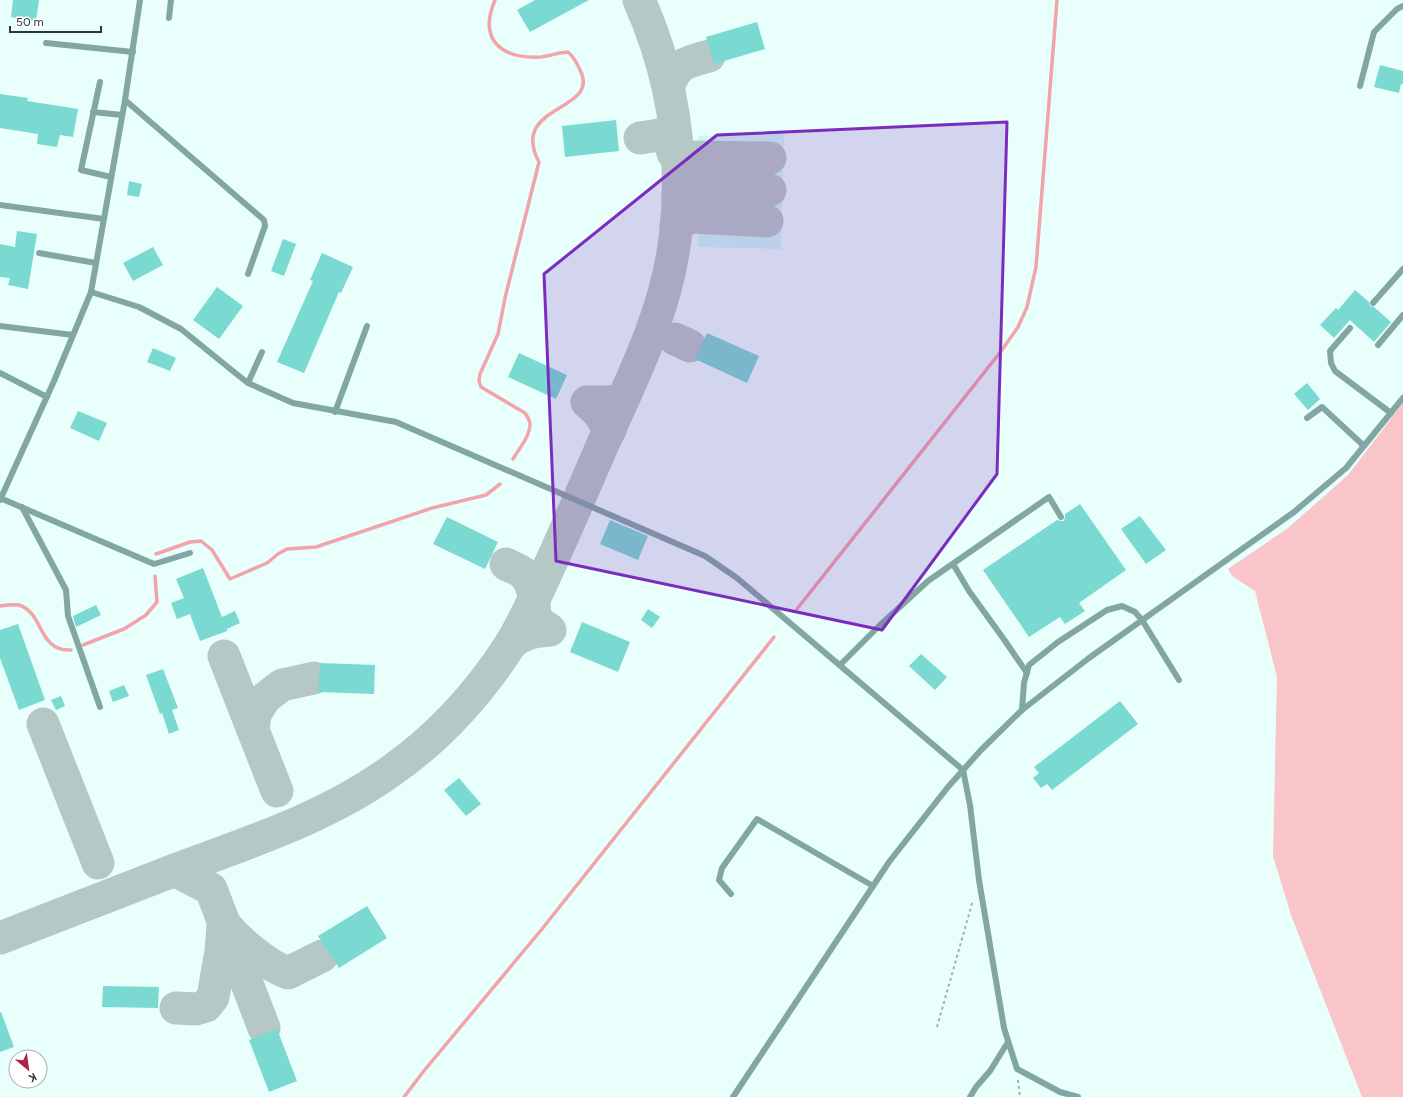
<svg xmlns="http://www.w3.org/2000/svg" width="1403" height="1097" font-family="Figtree,sans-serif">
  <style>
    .built { fill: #cbf9f4 }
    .green { fill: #fac5c8 }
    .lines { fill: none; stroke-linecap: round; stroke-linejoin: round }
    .stream { stroke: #f1a4a9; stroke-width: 3.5 }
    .taxiway { stroke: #b5c8c6; stroke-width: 33 }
    .building { fill: #7ad9d0 }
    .path { stroke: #9fb2b0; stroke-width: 2; stroke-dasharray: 3 3; stroke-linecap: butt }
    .lane { stroke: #82a7a3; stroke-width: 6 }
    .marked { fill: #7b2cbf; fill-opacity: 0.2; stroke: #7b2cbf; stroke-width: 3; stroke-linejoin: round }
  </style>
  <rect width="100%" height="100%" fill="#e9fffc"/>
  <!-- built -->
  <path class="built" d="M784,133L781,249L698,247V136Z"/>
  <!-- green -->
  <path class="green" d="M1403,403V1097H1362L1291,915L1273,856L1277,677L1255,591L1232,576L1228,569L1288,528L1348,475Z"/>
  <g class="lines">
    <!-- stream -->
    <g class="stream">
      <path d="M495,0C478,40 501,59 541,57C550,56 559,52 568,52C574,57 577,63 580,70C602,112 508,104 539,162L505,298L498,334L480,374L479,381L481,387L525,413C527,416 530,420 530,424C530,436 519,449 513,459"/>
      <path d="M156,554L190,542L201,541L212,550L230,579L267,563L278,554L287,549L316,547L432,508L486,495L500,484"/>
      <path d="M0,606C6,605 13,604 19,605C44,613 38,652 71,650"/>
      <path d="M797,609L1002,350L1018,327L1027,307L1036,267L1057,0"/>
      <path d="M83,645L124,629L146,615L157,602L155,576"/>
      <path d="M404,1097L423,1072L542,929L774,637"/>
    </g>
    <!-- taxiway -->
    <g class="taxiway">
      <path d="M669,86C676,63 688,62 709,56"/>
      <path d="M640,138L659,135L665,137L671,146L673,153L678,155"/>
      <path d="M695,157L770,158"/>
      <path d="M678,195L680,191L691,187L770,190"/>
      <path d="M676,227L685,220L691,217L767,221"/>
      <path d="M675,339L690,346"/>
      <path d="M610,430L598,412L587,402H603L622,401"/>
      <path d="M506,564C511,567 518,569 523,573C529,579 534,590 534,599C535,605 533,611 536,617C539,623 545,627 550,630C534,631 524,633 511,643"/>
      <path d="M224,656L253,730"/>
      <path d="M43,724L98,863"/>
      <path d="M277,791L253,730L255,714L265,698L282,685L314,678"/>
      <path d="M173,871L182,874L211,889L264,1028"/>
      <path d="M228,928C242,944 268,966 288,973L322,956"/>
      <path d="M0,938C58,916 116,893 175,870C249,842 326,818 391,771C438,738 479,693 510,645C527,617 540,587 553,558C570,521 586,483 602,446C632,379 666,313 675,239C685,157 673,76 639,0"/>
      <path d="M176,1008L196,1009L206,1006L213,997L221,951L223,925"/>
    </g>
  </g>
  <!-- building -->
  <g class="building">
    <path d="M13,0H39L36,21L11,17Z"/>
    <path d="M535,0H589L530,32L517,10Z"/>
    <path d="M757,22L765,49L714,64L706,37Z"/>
    <path d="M1380,65L1403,71V84H1401L1399,93L1374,87Z"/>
    <path d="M0,94L28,98L27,101L78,109L73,137L60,135L57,147L37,144L38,134L0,128Z"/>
    <path d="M616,120L619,151L565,157L562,126Z"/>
    <path d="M129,181L142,184L139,197L127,195Z"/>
    <path d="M17,231L37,234L28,289L8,285L10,278L0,277V244L15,247Z"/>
    <path d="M283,239L296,244L284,276L271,271Z"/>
    <path d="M153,247L163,265L133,281L123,263Z"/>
    <path d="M322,253L353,267L341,293L339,292L304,373L277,362L313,281L310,280Z"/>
    <path d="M217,287L243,306L219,339L193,320Z"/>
    <path d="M1355,290L1369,302L1370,306L1374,307L1391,322L1374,342L1350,320L1334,338L1320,325L1336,308L1338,310Z"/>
    <path d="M707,333L759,356L747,383L695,359Z"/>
    <path d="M153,348L176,358L170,371L147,362Z"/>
    <path d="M519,353L567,375L556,399L508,377Z"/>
    <path d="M1307,383L1320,399L1308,410L1294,394Z"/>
    <path d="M78,411L107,423L99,441L70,428Z"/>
    <path d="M1080,504L1126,570L1079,603L1085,611L1065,624L1060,617L1029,637L983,570L1057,520L1061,521H1064L1065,517V514Z"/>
    <path d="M1140,516L1166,550L1146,564L1121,529Z"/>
    <path d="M447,517L498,542L485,569L433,544Z"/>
    <path d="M610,520L648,536L638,560L600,544Z"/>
    <path d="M203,568L222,617L235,611L240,623L227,629V631L200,641L190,614L177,619L171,603L184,598L176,579Z"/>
    <path d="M96,605L101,615L76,627L73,616Z"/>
    <path d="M648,609L660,617L652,628L641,620Z"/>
    <path d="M582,622L630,642L618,672L570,652Z"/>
    <path d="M18,624L45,700L19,710L0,658V630Z"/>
    <path d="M921,654L947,677L935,690L909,666Z"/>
    <path d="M320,663L375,665L374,694L318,692Z"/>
    <path d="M163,669L178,708L172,710L179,730L169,734L162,713L160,714L146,675Z"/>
    <path d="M124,685L129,696L113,702L109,691Z"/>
    <path d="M61,696L65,706L56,710L51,700Z"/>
    <path d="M1120,701L1138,724L1052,790L1047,784L1041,788L1033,778L1039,773L1034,767Z"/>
    <path d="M459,778L481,804L466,816L444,790Z"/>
    <path d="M367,906L387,938L339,968L318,936Z"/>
    <path d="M103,986L159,987L158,1008L102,1007Z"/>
    <path d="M0,1012H1L14,1047L0,1052Z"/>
    <path d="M277,1029L297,1081L269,1092L249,1040Z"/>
  </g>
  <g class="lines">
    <!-- path -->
    <g class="path">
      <path d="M937,1027L973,900"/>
      <path d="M1018,1080L1020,1097"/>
    </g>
    <!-- lane -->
    <g class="lane">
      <path d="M169,18L171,0"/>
      <path d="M46,43L133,52"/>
      <path d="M100,82L81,170L111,177"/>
      <path d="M1360,86L1374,32L1397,9L1403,6"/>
      <path d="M125,100L264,220L265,226L248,274"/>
      <path d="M93,112L122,115"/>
      <path d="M0,205L104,219"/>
      <path d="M39,253L96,263"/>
      <path d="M91,292L139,307L181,329L239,376L248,383L293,403L396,422L705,556L737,578L963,770L970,805L979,880L1004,1028L1017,1069L1060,1092L1078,1097"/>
      <path d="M1373,303L1403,269"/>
      <path d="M0,326L73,335"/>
      <path d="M1350,328L1330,351L1331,363L1335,371L1391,413"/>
      <path d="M1378,345L1403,315"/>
      <path d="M0,373L47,397"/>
      <path d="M248,383L262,352"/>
      <path d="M335,412L367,326"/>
      <path d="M1307,418L1322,407L1364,446"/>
      <path d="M0,498L154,564L190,553"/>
      <path d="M0,500L54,381L91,292L125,100L140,0"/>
      <path d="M22,507L66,590L68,616L100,707"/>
      <path d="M953,564L969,591L1003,638L1027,673"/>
      <path d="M840,665L878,627L928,581L1049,497L1061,517"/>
      <path d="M1022,710L1024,683L1029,665L1058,642L1107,610L1122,606L1135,612L1142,620L1179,680"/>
      <path d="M731,894L719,880L722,868L757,819L873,886"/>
      <path d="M733,1097L889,862L948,787L981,750L1022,710L1089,658L1294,512L1346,468L1403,398"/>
      <path d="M970,1097L976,1087L990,1071L1008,1042"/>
    </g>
  </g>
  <!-- marked area -->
  <path class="marked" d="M1007,122L997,474L882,630L556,561L544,274L717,135Z"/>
  <!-- north arrow -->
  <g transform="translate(28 1069) rotate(151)"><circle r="19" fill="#ffffff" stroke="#a9afae"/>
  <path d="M0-3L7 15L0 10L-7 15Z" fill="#b32142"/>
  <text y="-6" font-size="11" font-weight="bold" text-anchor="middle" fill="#293735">K</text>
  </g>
  <!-- scale -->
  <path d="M10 26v6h91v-6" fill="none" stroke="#293735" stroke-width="2"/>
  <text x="16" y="26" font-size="12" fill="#293735" stroke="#ffffff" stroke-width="3" paint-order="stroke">50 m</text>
</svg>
